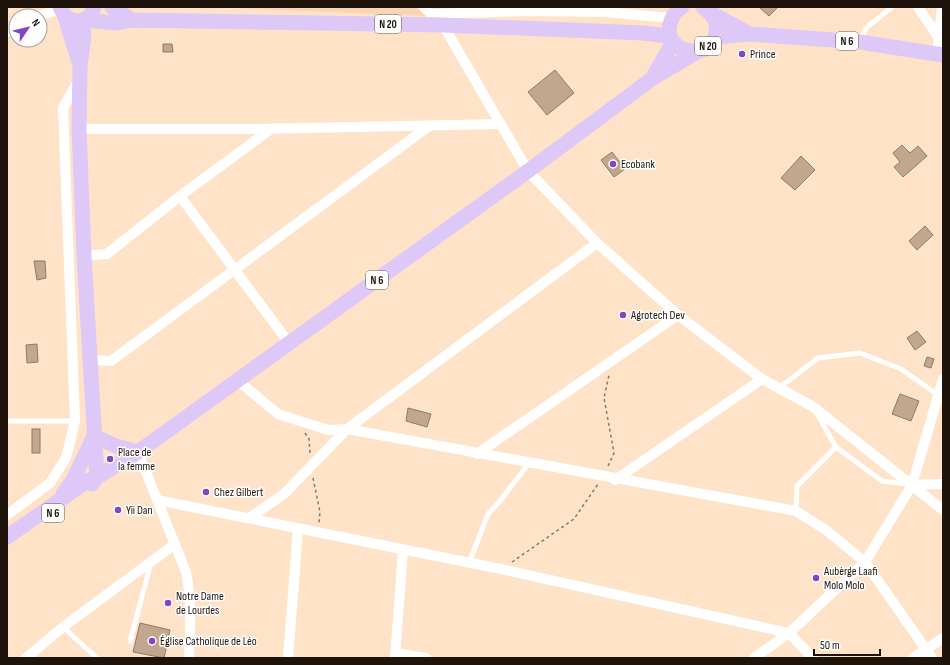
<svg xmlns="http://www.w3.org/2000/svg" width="950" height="665" font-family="'Sofia Sans Condensed',sans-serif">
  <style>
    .built { fill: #f7d5b6 }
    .building { fill: #c1a78f; stroke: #927962 }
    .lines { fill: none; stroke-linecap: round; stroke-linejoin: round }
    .path { stroke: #8a7766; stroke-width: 1.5; stroke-dasharray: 3 3; stroke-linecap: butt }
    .lane { stroke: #fff; stroke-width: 5 }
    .street { stroke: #fff; stroke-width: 10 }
    .primary { stroke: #ddc8f8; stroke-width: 15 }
    .poi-dot { fill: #8246bd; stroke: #fff; stroke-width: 1.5 }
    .labels { text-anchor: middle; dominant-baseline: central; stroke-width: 3; stroke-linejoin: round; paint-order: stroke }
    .shield { fill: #fff; stroke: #625a54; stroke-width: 1 }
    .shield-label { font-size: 11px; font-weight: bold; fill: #1e140b }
    .poi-label { font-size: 12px; fill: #1e140b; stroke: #fff; text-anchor: start }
  </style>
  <rect width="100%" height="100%" fill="#ffe3c9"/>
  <!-- built -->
  <path class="built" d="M214,7H416L426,16Z"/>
  <!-- building -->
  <g class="building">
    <path d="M759,7H778L769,16Z"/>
    <path d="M163,44H172L173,52H163Z"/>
    <path d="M555,70L574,93L547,115L528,92Z"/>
    <path d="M902,145L910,153L918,146L927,156L903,177L894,167L900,162L893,153Z"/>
    <path d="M612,152L625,169L614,177L601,160Z"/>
    <path d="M801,156L815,170L795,190L781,178Z"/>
    <path d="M925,226L933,235L917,250L909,241Z"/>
    <path d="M34,261H45L46,278L37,280Z"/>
    <path d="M917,331L926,342L915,350L907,338Z"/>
    <path d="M37,344L38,362L27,363L26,345Z"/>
    <path d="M927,357L934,359L931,368L924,366Z"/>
    <path d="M900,394L919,401L911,421L892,414Z"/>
    <path d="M408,408L431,414L427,427L406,421Z"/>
    <rect x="32" y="429" width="8" height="24"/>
    <path d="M140,623L170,630L164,658L133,652Z"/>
  </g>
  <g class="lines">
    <!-- path -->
    <g class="path">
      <path d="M305,433L309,439L310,454"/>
      <path d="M608,466L614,453L604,398L609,375"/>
      <path d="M313,478L320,512L319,523"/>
      <path d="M512,562L574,519L598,484"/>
    </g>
    <!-- lane -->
    <g class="lane">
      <path d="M860,41L866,28L892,7"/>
      <path d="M779,388L818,358L860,353L901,369L938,395"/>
      <path d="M816,412L836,447L882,481L907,484"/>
      <path d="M7,421H75"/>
      <path d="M796,511L797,486L836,447"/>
      <path d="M469,563L488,514L500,501L529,463"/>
      <path d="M63,627L97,658"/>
      <path d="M130,641L151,563"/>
    </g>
    <!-- street -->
    <g class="street">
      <path d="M424,7L443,25L528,171L597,243L678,315L762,379L812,406L943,510"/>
      <path d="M918,7L938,37"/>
      <path d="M431,14L526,11L605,12L671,18"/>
      <path d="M39,16L60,9"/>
      <path d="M7,32L16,27"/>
      <path d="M937,54L942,7"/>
      <path d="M79,129H256L501,124"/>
      <path d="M180,196L289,343"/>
      <path d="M84,256L107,254L180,196L271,129"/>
      <path d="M91,360L111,361L429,126"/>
      <path d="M237,380L278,414L328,430L347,429L796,511L826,530L865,562L932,658"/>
      <path d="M138,452L186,572C192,601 190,629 189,658"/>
      <path d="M477,454L678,315"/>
      <path d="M615,480L762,379"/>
      <path d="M912,485L943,484"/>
      <path d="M157,500L501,569L789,633L813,658"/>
      <path d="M7,515L50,483L66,458L75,421L63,108L78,81"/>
      <path d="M249,518L284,494L347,429L597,243"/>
      <path d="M395,653L426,658"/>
      <path d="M26,658L63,627L175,544"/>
      <path d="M288,658L298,529"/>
      <path d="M395,658L403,550"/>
      <path d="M754,658L789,633L865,562L912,485L943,379"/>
      <path d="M913,658L943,638"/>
    </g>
    <!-- primary -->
    <g class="primary">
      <path d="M60,7L65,17L77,22L90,17L94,7"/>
      <path d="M112,7L132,20"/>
      <path d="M682,7C675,11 672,16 670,24C662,53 711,63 716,33C718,21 712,14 703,7"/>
      <path d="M711,13L750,34"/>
      <path d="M65,17L79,62"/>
      <path d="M86,20L115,23L132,20L443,25L643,33L670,36"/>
      <path d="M82,21L84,36L80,66L79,129L84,256L97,477L92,484"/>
      <path d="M715,37L750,34L860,42L943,55"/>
      <path d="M653,77L673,42"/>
      <path d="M63,494L73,480L94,436L116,446L138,452"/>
      <path d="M7,537L87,481L97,477L138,452L528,171L653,78L697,52"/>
    </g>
  </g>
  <!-- markers -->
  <g class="poi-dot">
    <circle cx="742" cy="54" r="4"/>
    <circle cx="613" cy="164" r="4"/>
    <circle cx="623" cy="315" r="4"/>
    <circle cx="110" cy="459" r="4"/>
    <circle cx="206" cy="492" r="4"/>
    <circle cx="118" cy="510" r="4"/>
    <circle cx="816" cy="578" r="4"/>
    <circle cx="168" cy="603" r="4"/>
    <circle cx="152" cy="641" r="4"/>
  </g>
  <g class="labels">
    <!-- shield labels -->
    <g class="shield">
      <rect x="375" y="15" width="26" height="18" rx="3"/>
      <rect x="836" y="32" width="22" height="18" rx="3"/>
      <rect x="695" y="37" width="26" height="18" rx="3"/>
      <rect x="366" y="271" width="22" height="18" rx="3"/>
      <rect x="42" y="504" width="22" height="18" rx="3"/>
    </g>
    <g class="shield-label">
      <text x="388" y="24">N 20</text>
      <text x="847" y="41">N 6</text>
      <text x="708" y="46">N 20</text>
      <text x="377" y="280">N 6</text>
      <text x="53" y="513">N 6</text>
    </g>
    <!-- poi labels -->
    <g class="poi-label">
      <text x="750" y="54">Prince</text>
      <text x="621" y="164">Ecobank</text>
      <text x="631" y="315">Agrotech Dev</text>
      <text x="118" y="452">Place de<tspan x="118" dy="14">la femme</tspan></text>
      <text x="214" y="492">Chez Gilbert</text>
      <text x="126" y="510">Yii Dan</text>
      <text x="824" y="571">Aubèrge Laafi<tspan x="824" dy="14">Molo Molo</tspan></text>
      <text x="176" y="596">Notre Dame<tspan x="176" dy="14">de Lourdes</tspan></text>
      <text x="160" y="641">Église Catholique de Léo</text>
    </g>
  </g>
  <!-- border -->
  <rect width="950" height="665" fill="none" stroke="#1e140b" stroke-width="16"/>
  <!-- north arrow -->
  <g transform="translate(28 28) rotate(55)"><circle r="19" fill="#ffffff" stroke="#a5a19d"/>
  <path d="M0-3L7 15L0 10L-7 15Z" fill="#8246bd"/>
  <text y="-6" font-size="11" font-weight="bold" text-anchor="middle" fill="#1e140b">N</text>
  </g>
  <!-- scale -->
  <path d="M814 649v6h66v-6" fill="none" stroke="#1e140b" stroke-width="2"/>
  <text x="820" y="649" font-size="12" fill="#1e140b" stroke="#ffffff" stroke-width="3" paint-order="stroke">50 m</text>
</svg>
